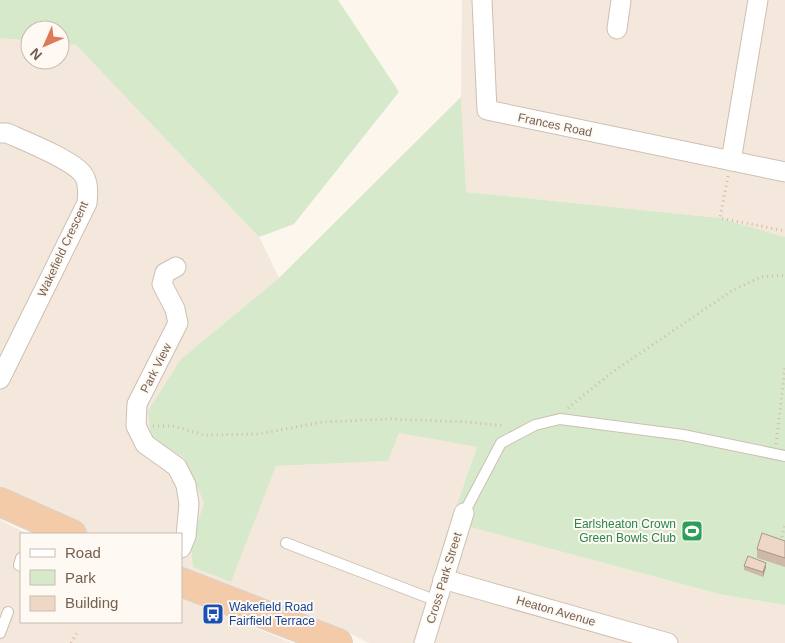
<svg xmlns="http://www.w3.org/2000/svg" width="785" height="643" font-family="Arial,sans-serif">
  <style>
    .residential { fill: #f3e8db }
    .green { fill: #d6e9cb }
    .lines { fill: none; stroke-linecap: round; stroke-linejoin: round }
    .service-casing { stroke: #cebfb2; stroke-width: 12 }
    .minor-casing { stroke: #cebfb2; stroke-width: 21 }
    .trunk-casing { stroke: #d9d2ce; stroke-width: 30 }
    .path { stroke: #d5baa8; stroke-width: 3; stroke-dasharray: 1 4; stroke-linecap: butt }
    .service { stroke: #fff; stroke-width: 10 }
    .minor { stroke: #fff; stroke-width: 19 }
    .trunk { stroke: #f3cba9; stroke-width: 28 }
    .wall { fill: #ceb9a9 }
    .shaded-wall { fill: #a7968a }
    .building { fill: #efd7c5; stroke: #a7968a }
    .labels { text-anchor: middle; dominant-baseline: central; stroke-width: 4; stroke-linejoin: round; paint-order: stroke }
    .street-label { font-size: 12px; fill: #765e50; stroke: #fefaf3 }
    .leisure-label { font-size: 12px; fill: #27864d; stroke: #fefaf3; text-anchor: end }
    .transit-label { font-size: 12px; fill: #164399; stroke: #fefaf3; text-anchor: start }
  </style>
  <rect width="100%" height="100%" fill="#fcf6ec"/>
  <!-- residential -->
  <g class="residential">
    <path d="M462,0H785V237L720,218L466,192L461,97Z"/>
    <path d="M0,38L30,41V60H60V44L76,45L259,237L279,278L181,359L151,439L183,457L204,502L191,544L231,581L276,466L388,461L399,433L477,447L451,522L723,595L785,605V643H369L351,634L181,585V534H63L0,503Z"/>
    <path d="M0,520L28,534H21V622H181V597L292,643H0Z"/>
  </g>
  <!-- green -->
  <g class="green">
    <path d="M0,0H338L399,92L294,224L259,237L76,45L60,44V30H30V41L0,38Z"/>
    <path d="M461,97L466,192L720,218L785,237V605L723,595L451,522L477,447L399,433L388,461L276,466L231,582L193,567L191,544L204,502L183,457L151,439L148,411L181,359L279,278Z"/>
  </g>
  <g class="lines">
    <!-- service casing -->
    <g class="service-casing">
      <g id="service">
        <path d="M464,513L501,443L535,425L560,419L683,435L785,456"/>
        <path d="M286,543L437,601"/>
        <path d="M21,558L19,565L21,566"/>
        <path d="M0,633L8,612"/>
      </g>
    </g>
    <!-- minor casing -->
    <g class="minor-casing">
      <g id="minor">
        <path d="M482,0L487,110L785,172"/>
        <path d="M617,29L621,0"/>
        <path d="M0,133H7C25,141 70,159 82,173C89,181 88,194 87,203L0,379"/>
        <path d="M731,161L758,0"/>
        <path d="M176,267L165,273L162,284L175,309L178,323L137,404L136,426L145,444L177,467L186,485L189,504L186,536L181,548"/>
        <path d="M443,579L668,643"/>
        <path d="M424,643L464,513"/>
      </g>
    </g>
    <!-- trunk casing -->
    <g class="trunk-casing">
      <g id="trunk">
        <path d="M0,502L72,534"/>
        <path d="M181,582L338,643"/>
      </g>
    </g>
    <!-- path -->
    <g class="path">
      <path d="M728,176L720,218L785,231"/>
      <path d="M568,408L611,373L733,290L761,277L785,275"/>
      <path d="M153,426H173L204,435L258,434L323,422L390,419L467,422L505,426"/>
      <path d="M776,444L785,368"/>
      <path d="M782,537L785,523"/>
      <path d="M71,643L78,631"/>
    </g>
    <!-- service -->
    <use href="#service" class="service"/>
    <!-- minor -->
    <use href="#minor" class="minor"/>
    <!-- trunk -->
    <use href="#trunk" class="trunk"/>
  </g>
  <!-- wall -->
  <g class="wall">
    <path d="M785,541V567L757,558V549Z"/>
    <path d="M744,566L766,567L763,577L744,570Z"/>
  </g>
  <!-- shaded-wall -->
  <path class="shaded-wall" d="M766,563V567L763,577V572Z"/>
  <!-- building -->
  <g class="building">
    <path d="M762,533L785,541V558L757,549Z"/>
    <path d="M748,556L766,563L763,572L744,566Z"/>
  </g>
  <!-- icons -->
  <defs>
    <g id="stadium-square" transform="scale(1.125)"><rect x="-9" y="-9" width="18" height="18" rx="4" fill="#2e9e5b" stroke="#fefaf3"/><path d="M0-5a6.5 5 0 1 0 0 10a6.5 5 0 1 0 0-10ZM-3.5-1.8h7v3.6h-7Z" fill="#fff"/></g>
    <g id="bus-square" transform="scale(1.125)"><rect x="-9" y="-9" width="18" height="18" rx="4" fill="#1a4fb4" stroke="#fefaf3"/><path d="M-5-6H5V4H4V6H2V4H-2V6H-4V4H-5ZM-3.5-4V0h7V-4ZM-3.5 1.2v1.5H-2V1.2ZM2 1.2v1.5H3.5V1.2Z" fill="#fff"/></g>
  </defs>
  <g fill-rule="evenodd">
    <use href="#stadium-square" x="692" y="531"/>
    <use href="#bus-square" x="213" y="614"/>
  </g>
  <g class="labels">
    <!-- street labels -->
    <g class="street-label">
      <text transform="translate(555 125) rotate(12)">Frances Road</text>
      <text transform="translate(63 249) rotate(-65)">Wakefield Crescent</text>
      <text transform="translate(156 368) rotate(-63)">Park View</text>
      <text transform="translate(444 578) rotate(-73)">Cross Park Street</text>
      <text transform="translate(556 611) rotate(16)">Heaton Avenue</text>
    </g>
    <!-- leisure labels -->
    <g class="leisure-label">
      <text x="676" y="524">Earlsheaton Crown<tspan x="676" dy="14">Green Bowls Club</tspan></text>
    </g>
    <!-- transit labels -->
    <g class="transit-label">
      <text x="229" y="607">Wakefield Road<tspan x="229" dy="14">Fairfield Terrace</tspan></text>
    </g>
  </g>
  <!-- legend -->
  <rect x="20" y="533" width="162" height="90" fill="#fefaf3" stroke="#c8bcb2"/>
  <rect x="30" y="549" width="25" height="8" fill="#ffffff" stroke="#c8bcb2"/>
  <text x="65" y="558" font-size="15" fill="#765e50">Road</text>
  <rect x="30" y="570" width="25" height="15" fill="#d6e9cb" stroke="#c8bcb2"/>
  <text x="65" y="583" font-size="15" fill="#765e50">Park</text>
  <rect x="30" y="596" width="25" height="15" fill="#efd7c5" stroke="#c8bcb2"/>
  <text x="65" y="608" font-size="15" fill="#765e50">Building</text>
  <!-- north arrow -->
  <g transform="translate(45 45) rotate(225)"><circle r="24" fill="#fefaf3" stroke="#c8bcb2"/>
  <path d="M0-4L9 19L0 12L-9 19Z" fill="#dc7a5a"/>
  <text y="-8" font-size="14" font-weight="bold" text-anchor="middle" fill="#765e50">N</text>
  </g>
</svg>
